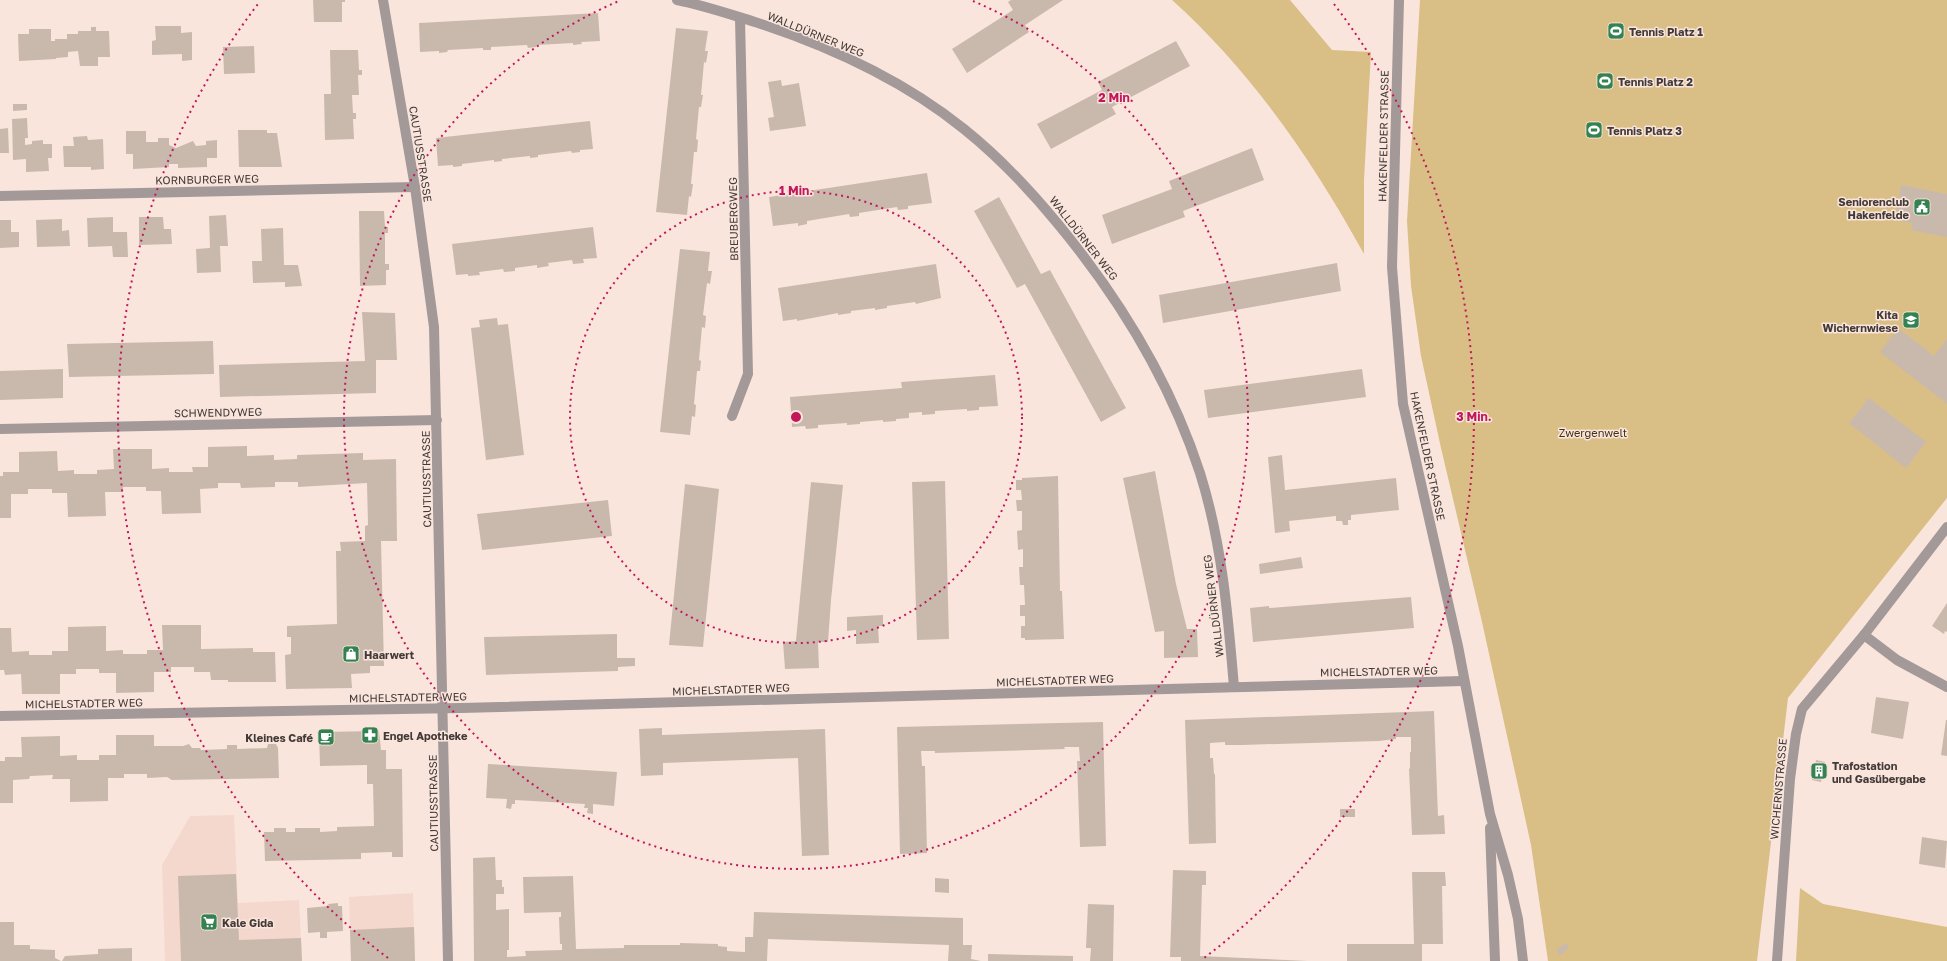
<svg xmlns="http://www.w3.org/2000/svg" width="1947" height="961" font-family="'Golos Text',sans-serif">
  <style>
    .built { fill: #f5d8cd }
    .green { fill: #d9bf86 }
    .building { fill: #c9b9ac }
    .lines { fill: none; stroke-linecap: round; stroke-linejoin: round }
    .minor { stroke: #a39999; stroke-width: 10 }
    .ring { fill: none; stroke: #c2185b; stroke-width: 2; stroke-dasharray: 2 4 }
    .labels { text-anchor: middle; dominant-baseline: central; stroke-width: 3; stroke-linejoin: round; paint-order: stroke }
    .poi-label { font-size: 11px; font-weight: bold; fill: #423a37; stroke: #fae5dd; text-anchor: start }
    .street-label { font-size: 11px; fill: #423a37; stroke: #fae5dd }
    .park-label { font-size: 11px; fill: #403213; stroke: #fae5dd }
    .centre { fill: #c2185b; stroke: #fae5dd; stroke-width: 2 }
    .ring-label { font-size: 12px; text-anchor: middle; font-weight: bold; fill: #c2185b; stroke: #fae5dd; stroke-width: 3; stroke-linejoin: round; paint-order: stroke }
  </style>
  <rect width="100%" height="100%" fill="#fae5dd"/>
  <!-- built -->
  <g class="built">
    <path d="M234,815L238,903L299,900L302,961H165L162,865L190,816Z"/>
    <path d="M413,893L415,961H351L349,897Z"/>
  </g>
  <!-- green -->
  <g class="green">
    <path d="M1172,0H1290L1332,50L1371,52L1364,180V254C1313,161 1251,71 1172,0Z"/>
    <path d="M1420,0H1947V498L1788,698L1757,961H1548L1531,845L1482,622L1441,448L1421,356L1411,286L1407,221Z"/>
    <path d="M1800,888L1823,904L1947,927V961H1796Z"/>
  </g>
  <!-- building -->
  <g class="building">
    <path d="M313,0H345V2H342V22H314Z"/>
    <path d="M1011,0H1063L1025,25L1029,32L967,73L952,49L1013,10L1008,2Z"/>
    <path d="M598,13L600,41L581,42L582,44L573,45V43L537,45L536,47L528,48L527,45L491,47V50H483V48L448,50L447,52L439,53V51L420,52L419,23Z"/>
    <path d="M155,26H181V33L192,32V60L182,61V54L152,55V41L156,40Z"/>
    <path d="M91,27H96V31H109L110,57H98V66H80L78,51L68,52V57L56,58V59L19,61L18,34H29V29H51V41H55V39H67V34H78V31H91Z"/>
    <path d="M676,28L708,31L705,51H708L706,63L704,62L701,95H703L701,107H699L696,139L698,140L697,152H694L691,184H693L691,197L689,196L687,215L656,212Z"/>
    <path d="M1176,41L1190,66L1112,107L1116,114L1051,149L1037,124L1102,90L1098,82Z"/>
    <path d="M254,46L255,73L224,74L223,47Z"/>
    <path d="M330,50H358L359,70H362V75H358L359,95H352L353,113H356V119H353L354,139L325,140L324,94H331Z"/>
    <path d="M781,80L782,86L799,83L806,126L770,131L768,118L774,117L768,82Z"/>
    <path d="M13,104H27V110L13,111Z"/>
    <path d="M27,118L28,138H25V145L32,144V141L43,140V144H52V158H48L49,171L26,172V159L13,160L12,119Z"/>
    <path d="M590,121L593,149L580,150V152L572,153L571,151L538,155V157L530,158V156L502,159V161L494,162V160L462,164V166L453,167V165L438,166L436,138Z"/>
    <path d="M8,128L9,153H0V129Z"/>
    <path d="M238,130H267V133H277L282,167H239Z"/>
    <path d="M126,131H146V142H158V138H169V145L176,148L193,141L196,146L206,145V141L217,140V158H207V167L178,168V164H169V167L133,169V154H126Z"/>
    <path d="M87,136L88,140L103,139L104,169L91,170V167H64L63,146H74L73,137Z"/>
    <path d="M1252,148L1264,180L1183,211L1185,217L1112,244L1102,215L1172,189L1169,181Z"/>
    <path d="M927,173L932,203L908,206V209L898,210L897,207L859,213V216L850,217L849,214L807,221V224L798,226V223L773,226L769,197Z"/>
    <path d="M1901,185L1947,194V237L1911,230L1912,223L1895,220Z"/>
    <path d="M999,197L1041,274L1050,270L1126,408L1101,422L1025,284L1017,288L974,211Z"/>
    <path d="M359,211H384L385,227H388V233H385V264H389V270H386V285L360,286Z"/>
    <path d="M226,215L228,246H220L221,272L197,273L196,249L210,248L209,216Z"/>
    <path d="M113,217V232H127L128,257H113L112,246L88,247L87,218Z"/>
    <path d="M139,217H163L164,229H171L172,244L139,245Z"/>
    <path d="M62,219V231L69,230L70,246L37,247L36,220Z"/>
    <path d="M0,220H11V232H19V247L0,248Z"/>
    <path d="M593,227L597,258L583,259L584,263L573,264L572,260L548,263L549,266L537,268V265L515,268V271L504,272L503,269L479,272L480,275L468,276V274L456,275L452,244Z"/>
    <path d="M283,228L284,265H298L302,286L285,287V282L253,283L252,261H262L261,229Z"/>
    <path d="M680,249L710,252L708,271H712L710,284L707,283L703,315L706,316L705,328L702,327L699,360L701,361L700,371H697L694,404L696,405L695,417L692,416L690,435L660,432Z"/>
    <path d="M1337,263L1341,291L1163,323L1159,295Z"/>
    <path d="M936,264L941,298L916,304L915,302L887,306V308L875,310V308L851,311V313L838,315V313L797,321V319L783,321L778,288Z"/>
    <path d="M362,312L395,313L397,360H376V393L220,397L219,365L365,361Z"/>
    <path d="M497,318L498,325L508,324L524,455L486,460L471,328L480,327L479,320Z"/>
    <path d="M1898,328L1934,356L1947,339V404L1880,352Z"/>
    <path d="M213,341L214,374L69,377L67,344Z"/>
    <path d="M63,369V398L0,400V371Z"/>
    <path d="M1362,369L1366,397L1208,418L1204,390Z"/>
    <path d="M995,375L998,406L979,407V410L967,411V409L935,411V414L922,415V412L909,413V418L896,419V421L883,422V420L860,422V424L847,425V423L818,425V428L806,429L805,426L792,427L790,397L902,388L901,382Z"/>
    <path d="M1869,398L1926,442L1906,468L1849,423Z"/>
    <path d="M247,446V456L274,455V460L297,459V455L363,453V460L396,459L397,541H381L384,666H370V673L351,674L352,688L286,689L285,655L291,654V637H287V626L337,624L336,551H341L340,542L365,541V526L368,525L367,483L298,487V482H275V487L241,488L240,483H218V488L200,489L201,513L162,514L161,491H146V487H123V492H105L106,516L68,517L67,493H52V489H28V494H11V518H0V476H3V472H19V452L57,451L58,471L74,470V474H97V470L114,469L113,449H152V469L169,468V472H193L192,467H208V447Z"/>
    <path d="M1282,455L1285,490L1396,478L1399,510L1351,515V520H1348V525H1343L1342,521H1336V516L1289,521L1290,531L1275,533L1268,457Z"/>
    <path d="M1155,471L1176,584L1187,629H1197L1198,657L1164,658V631L1155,632L1123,478Z"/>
    <path d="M1058,476L1060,591H1062L1064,639L1025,640V638H1021V626H1025V616H1020V605H1025L1024,585H1020L1019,567H1023V549L1018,550L1017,531L1022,530V511H1017L1016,500H1022L1021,490H1016V480H1022V478Z"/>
    <path d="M945,481L949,639L917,640L912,482Z"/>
    <path d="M811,482L843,485L831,600L828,642H818L819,668L785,669L783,642L796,641V640Z"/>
    <path d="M685,484L719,489L703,647L669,645Z"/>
    <path d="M608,500L612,536L482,550L477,514Z"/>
    <path d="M1301,557L1303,568L1260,574L1259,564Z"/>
    <path d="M1411,597L1414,628L1253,642L1250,608L1269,606V608Z"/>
    <path d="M1947,603V632L1945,631L1944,634L1932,626Z"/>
    <path d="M883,615V626H878L879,643L856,644V630L847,631V617Z"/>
    <path d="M162,625H201V649L253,648V652H275L276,682H228V680H211L210,672H194V667H171V672H154V692L116,693V673H99V669H76V674H60V694H22L21,674L5,675L4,670H0V628H11L12,652L29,651V655H52V651H68V627L106,626V651L123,650V654H147V650H163Z"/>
    <path d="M617,634V658H635V666L618,667V671L486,675L484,637Z"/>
    <path d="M1876,697L1909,702L1903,739L1871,733Z"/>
    <path d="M1434,711L1438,816L1444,815L1445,834L1412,835L1409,769L1410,768V752H1411V737H1396V739L1379,741L1242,745H1225V742L1210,743V758H1213L1214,774H1215L1216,843L1189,844L1185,720Z"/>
    <path d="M1946,720H1947V756L1941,755Z"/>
    <path d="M1103,722L1106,846L1080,847L1077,761H1080L1079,747H1064L1065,749L935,753V751H921L922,766H925L927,853L900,854L897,727Z"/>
    <path d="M662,728V735L825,729L829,855L802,856L798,758L663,763V775L641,776L639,729Z"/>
    <path d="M379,731L381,750H386V769H402L403,857H392V852L361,853V859L265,861L264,832H274V828H286V832H295V828H320V832L337,831V827L374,826L373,784H367V765L320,766L319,732Z"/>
    <path d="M116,735H154V746H183L189,744L192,748H200L201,750L227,749V745H237V749L267,748L268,744H276L278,748L279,778L172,780L167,777L147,778V774H124V778H108V801L70,802V779H52L53,775L30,776L29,779L13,780V803H0V761H5V757H22L21,737L60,736V756L77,755V760H99V755H116Z"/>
    <path d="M1816,760L1825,762L1821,782L1812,780Z"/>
    <path d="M488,764L617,772L614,806L593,804V814L587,813L588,808H584L585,804L515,800V804H512L511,809L506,808L507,799L486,798Z"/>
    <rect x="1340" y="809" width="15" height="8"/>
    <path d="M1922,837L1947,841L1945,868L1919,864Z"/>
    <path d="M495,857L496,880H502V887H504V894H496V910L509,909V950H507V957L526,956L525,951L562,950V944H560L559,917H561V912L524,913L523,877L573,876L576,949L624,948V945H680V943L718,944V946L727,947V951L745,952V937H753L754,912L963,918V945H972L971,959L981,961H948L949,945L768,939L767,961H474L473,858Z"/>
    <path d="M1173,870L1206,871V885H1202L1200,956L1308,961H1181V957H1170Z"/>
    <path d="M1412,872H1445L1446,886H1442L1443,944H1422V961H1347V944H1414Z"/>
    <path d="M236,874L239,940L301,938L302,961H181L178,876Z"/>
    <path d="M935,878L949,879V893L935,892Z"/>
    <path d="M338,903V906H342L343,931L327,932V938H320V932L308,933L307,908L329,906L328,904Z"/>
    <path d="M1088,904L1114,905L1113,961H1090L1091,948H1086Z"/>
    <path d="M0,922H14V945H30V949L55,950V958L61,961H0Z"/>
    <path d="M414,927L415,961H351L350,930Z"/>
    <path d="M1566,943L1569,948L1560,955L1556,950Z"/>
    <path d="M132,948V961H62L65,956L98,954V949Z"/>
    <path d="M988,954L1073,956V961H988Z"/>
  </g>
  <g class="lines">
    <!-- minor -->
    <g class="minor">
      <path d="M383,0L415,187L434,327L448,961"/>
      <path d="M677,0C703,5 729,14 755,22C829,46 903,80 964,129C999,157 1030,190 1058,224C1120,299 1170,381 1200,473C1222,543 1228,615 1234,687"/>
      <path d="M1399,0L1392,267L1403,404L1458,646L1490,814L1508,875L1518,919L1523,961"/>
      <path d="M0,196L415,187"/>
      <path d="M732,416L748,374L740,18"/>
      <path d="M0,429L437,420"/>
      <path d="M1864,635L1897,660L1947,687"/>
      <path d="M0,716L461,708L1463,681"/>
      <path d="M1490,828L1495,961"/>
      <path d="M1777,961L1790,779L1796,734L1802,709L1864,635L1947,527"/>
    </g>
  </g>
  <!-- distance rings -->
  <g class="ring">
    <circle cx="796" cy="417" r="226"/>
    <path d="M973 1A452 452 0 1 1 619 1"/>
    <path d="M388 958A678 678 0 0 1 258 4M1334 4A678 678 0 0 1 1204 958"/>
  </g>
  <!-- icons -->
  <defs>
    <g id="stadium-square" transform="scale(0.9)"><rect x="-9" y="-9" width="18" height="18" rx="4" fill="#348251" stroke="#fae5dd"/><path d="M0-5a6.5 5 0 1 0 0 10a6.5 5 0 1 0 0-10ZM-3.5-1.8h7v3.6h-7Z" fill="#fff"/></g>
    <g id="civic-square" transform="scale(0.9)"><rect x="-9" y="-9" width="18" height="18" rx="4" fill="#348251" stroke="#fae5dd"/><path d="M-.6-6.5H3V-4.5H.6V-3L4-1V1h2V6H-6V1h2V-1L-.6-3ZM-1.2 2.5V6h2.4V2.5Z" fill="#fff"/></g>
    <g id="school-square" transform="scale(0.9)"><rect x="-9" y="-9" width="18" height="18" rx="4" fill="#348251" stroke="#fae5dd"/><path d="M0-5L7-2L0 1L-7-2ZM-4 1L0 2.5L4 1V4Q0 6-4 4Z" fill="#fff"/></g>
    <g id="shop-square" transform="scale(0.9)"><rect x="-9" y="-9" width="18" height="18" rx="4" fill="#348251" stroke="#fae5dd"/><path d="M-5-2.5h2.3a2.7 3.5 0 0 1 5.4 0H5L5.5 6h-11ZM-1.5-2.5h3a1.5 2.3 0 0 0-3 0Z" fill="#fff"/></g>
    <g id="pharmacy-square" transform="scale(0.9)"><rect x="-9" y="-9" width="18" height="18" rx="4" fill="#348251" stroke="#fae5dd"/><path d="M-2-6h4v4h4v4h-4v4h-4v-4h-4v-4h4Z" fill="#fff"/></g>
    <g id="cafe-square" transform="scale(0.9)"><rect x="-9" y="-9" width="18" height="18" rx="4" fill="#348251" stroke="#fae5dd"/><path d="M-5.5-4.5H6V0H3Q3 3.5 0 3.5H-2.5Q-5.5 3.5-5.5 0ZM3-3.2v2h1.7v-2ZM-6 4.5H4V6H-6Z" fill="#fff"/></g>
    <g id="building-square" transform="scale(0.9)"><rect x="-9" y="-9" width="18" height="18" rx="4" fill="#348251" stroke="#fae5dd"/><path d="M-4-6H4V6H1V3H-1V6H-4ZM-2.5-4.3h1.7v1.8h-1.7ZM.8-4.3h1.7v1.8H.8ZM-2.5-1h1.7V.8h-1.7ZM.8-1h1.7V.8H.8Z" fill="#fff"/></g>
    <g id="supermarket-square" transform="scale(0.9)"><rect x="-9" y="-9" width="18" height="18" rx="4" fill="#348251" stroke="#fae5dd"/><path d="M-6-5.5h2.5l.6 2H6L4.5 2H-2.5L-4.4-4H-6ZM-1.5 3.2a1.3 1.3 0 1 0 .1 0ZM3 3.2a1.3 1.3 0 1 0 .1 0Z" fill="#fff"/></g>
  </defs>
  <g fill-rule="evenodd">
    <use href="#stadium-square" x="1616" y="31"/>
    <use href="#stadium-square" x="1605" y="81"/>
    <use href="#stadium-square" x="1594" y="130"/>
    <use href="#civic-square" x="1922" y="207"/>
    <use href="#school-square" x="1911" y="320"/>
    <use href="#shop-square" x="351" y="654"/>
    <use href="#pharmacy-square" x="370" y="735"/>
    <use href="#cafe-square" x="326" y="737"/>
    <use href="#building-square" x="1819" y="771"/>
    <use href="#supermarket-square" x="209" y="922"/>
  </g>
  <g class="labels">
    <!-- poi labels -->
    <g class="poi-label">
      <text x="1629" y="31">Tennis Platz 1</text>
      <text x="1618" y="81">Tennis Platz 2</text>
      <text x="1607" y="130">Tennis Platz 3</text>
      <text x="1909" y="201" text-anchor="end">Seniorenclub<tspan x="1909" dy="13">Hakenfelde</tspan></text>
      <text x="1898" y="314" text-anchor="end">Kita<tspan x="1898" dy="13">Wichernwiese</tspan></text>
      <text x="364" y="654">Haarwert</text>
      <text x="383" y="735">Engel Apotheke</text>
      <text x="313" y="737" text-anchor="end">Kleines Café</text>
      <text x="1832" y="765">Trafostation<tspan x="1832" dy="13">und Gasübergabe</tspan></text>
      <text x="222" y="922">Kale Gida</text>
    </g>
    <!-- street labels -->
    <g class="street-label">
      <text transform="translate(816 34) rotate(22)">WALLDÜRNER WEG</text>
      <text transform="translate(1383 136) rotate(-89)">HAKENFELDER STRASSE</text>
      <text transform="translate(421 154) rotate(81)">CAUTIUSSTRASSE</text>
      <text transform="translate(207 179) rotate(-1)">KORNBURGER WEG</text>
      <text transform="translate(733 219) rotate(-91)">BREUBERGWEG</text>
      <text transform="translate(1084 238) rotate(52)">WALLDÜRNER WEG</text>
      <text transform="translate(218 412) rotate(-1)">SCHWENDYWEG</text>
      <text transform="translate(1428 456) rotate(78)">HAKENFELDER STRASSE</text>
      <text transform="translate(426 479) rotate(-91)">CAUTIUSSTRASSE</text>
      <text transform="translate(1213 606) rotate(-97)">WALLDÜRNER WEG</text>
      <text transform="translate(1379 671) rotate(-1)">MICHELSTADTER WEG</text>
      <text transform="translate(1055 680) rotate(-2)">MICHELSTADTER WEG</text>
      <text transform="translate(731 689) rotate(-2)">MICHELSTADTER WEG</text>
      <text transform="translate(408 697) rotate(-1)">MICHELSTADTER WEG</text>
      <text transform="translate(84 703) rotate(-1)">MICHELSTADTER WEG</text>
      <text transform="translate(1778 789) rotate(-85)">WICHERNSTRASSE</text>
      <text transform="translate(433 803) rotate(-91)">CAUTIUSSTRASSE</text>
    </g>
    <!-- park labels -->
    <g class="park-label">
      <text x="1593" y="432">Zwergenwelt</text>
    </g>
  </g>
  <circle cx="796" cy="417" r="6" class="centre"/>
  <g class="ring-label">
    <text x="1116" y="102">2 Min.</text>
    <text x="796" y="195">1 Min.</text>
    <text x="1474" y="421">3 Min.</text>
  </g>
</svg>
